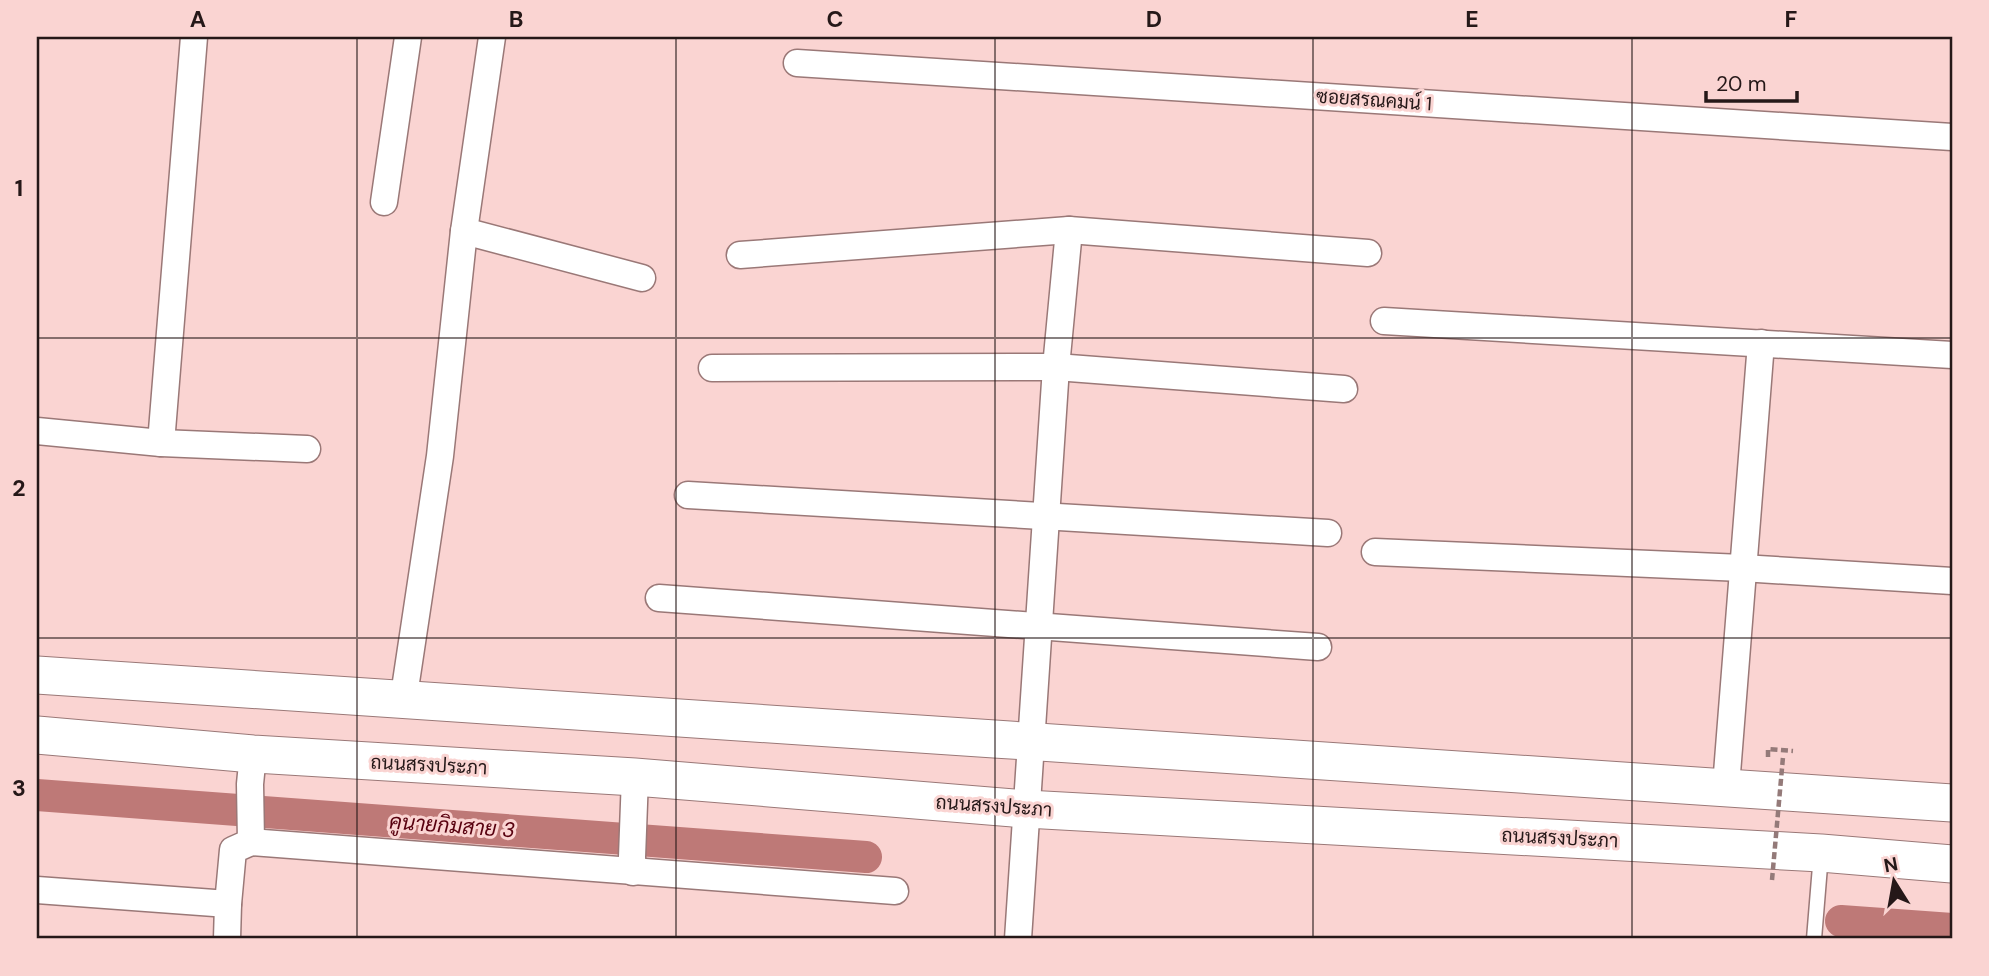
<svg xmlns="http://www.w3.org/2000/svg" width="1989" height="976" font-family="'DM Sans',Sarabun,sans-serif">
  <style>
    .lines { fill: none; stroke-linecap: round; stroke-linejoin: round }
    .canal { stroke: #be7977; stroke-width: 32 }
    .lane-casing { stroke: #9a7877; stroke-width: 17 }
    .street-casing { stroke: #9a7877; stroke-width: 29 }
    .secondary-casing { stroke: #9a7877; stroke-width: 39 }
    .path { stroke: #947a79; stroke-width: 4.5; stroke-dasharray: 7 3.5; stroke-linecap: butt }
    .lane { stroke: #fff; stroke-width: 14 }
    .street { stroke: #fff; stroke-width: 26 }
    .secondary { stroke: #fff; stroke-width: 37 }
    .path-bridge { stroke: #947a79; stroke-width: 4.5; stroke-dasharray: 7 3.5; stroke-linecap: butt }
    .grid { fill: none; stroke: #251818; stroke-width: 2; stroke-opacity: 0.55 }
    .labels { text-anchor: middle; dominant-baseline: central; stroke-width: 6; stroke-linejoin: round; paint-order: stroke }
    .street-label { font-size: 19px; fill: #251818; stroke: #fad4d2 }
    .water-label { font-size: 21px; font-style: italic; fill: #58000f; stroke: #fad4d2 }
    .neatline { fill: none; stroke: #251818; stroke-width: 2.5 }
    .grid-label { font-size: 23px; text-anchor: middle; font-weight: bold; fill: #251818 }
  </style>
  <rect width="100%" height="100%" fill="#fad4d2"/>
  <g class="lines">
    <!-- canal -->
    <g class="canal">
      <path d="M37,795L866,857"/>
      <path d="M1841,921L1952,929"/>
    </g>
    <!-- lane casing -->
    <g class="lane-casing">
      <path id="lane" d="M1814,939L1821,854"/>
    </g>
    <!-- street casing -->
    <g class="street-casing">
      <g id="street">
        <path d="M797,63L1952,137"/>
        <path d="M384,202L408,37"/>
        <path d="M464,231L642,278"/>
        <path d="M740,255L1069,230L1368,253"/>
        <path d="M1384,321L1952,355"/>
        <path d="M712,368L1056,367L1344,389"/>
        <path d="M37,431L161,443L307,449"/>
        <path d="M161,443L194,37"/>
        <path d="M688,495L1328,533"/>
        <path d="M1375,552L1742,568L1952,581"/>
        <path d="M659,598L1318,647"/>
        <path d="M403,702L440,456L464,231L492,37"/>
        <path d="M1726,786L1761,343"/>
        <path d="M251,842L895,891"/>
        <path d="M633,872L632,857L635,777"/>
        <path d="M37,890L228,904"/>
        <path d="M227,939L228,904L233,850L251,842L250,784L253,754"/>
        <path d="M1018,939L1056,367L1069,230"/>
      </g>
    </g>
    <!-- secondary casing -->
    <g class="secondary-casing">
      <g id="secondary">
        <path d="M37,675C675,722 1314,756 1952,803"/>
        <path d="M37,735L253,754L635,777L1026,809L1821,853L1952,864"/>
      </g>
    </g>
    <!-- path -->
    <path class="path" d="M1768,757V749L1793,751"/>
    <!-- lane -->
    <use href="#lane" class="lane"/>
    <!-- street -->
    <use href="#street" class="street"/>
    <!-- secondary -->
    <use href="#secondary" class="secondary"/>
    <!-- path-bridge -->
    <path class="path-bridge" d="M1772,880L1783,757"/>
  </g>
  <!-- grid -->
  <path class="grid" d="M357,37V939M676,37V939M995,37V939M1313,37V939M1632,37V939M37,338H1952M37,638H1952"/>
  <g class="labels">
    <!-- street labels -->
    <g class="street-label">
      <text transform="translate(1374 100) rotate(4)">ซอยสรณคมน์ 1</text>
      <text transform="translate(429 765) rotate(3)">ถนนสรงประภา</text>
      <text transform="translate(994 806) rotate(4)">ถนนสรงประภา</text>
      <text transform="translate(1560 838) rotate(3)">ถนนสรงประภา</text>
    </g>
    <!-- water labels -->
    <g class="water-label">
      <text transform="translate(452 826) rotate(4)">คูนายกิมสาย 3</text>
    </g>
  </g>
  <!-- border -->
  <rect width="1989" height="976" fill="none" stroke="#fad4d2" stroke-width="77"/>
  <!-- north arrow -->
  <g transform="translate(1894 881) rotate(349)" stroke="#fad4d2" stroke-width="5" paint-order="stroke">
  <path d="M0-5L12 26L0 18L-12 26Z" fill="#251818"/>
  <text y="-10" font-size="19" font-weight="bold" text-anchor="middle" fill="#251818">N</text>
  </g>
  <!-- scale -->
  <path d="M1706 91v10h91v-10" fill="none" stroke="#251818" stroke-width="3.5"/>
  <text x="1716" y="91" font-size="21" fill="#251818" stroke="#fad4d2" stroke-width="5" paint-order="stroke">20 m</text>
  <rect x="38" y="38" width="1913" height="899" class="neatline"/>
  <g class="grid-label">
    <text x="198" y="27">A</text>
    <text x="516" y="27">B</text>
    <text x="835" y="27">C</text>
    <text x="1154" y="27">D</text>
    <text x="1472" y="27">E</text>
    <text x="1791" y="27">F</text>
    <text x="19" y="196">1</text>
    <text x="19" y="496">2</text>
    <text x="19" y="796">3</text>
  </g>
</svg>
